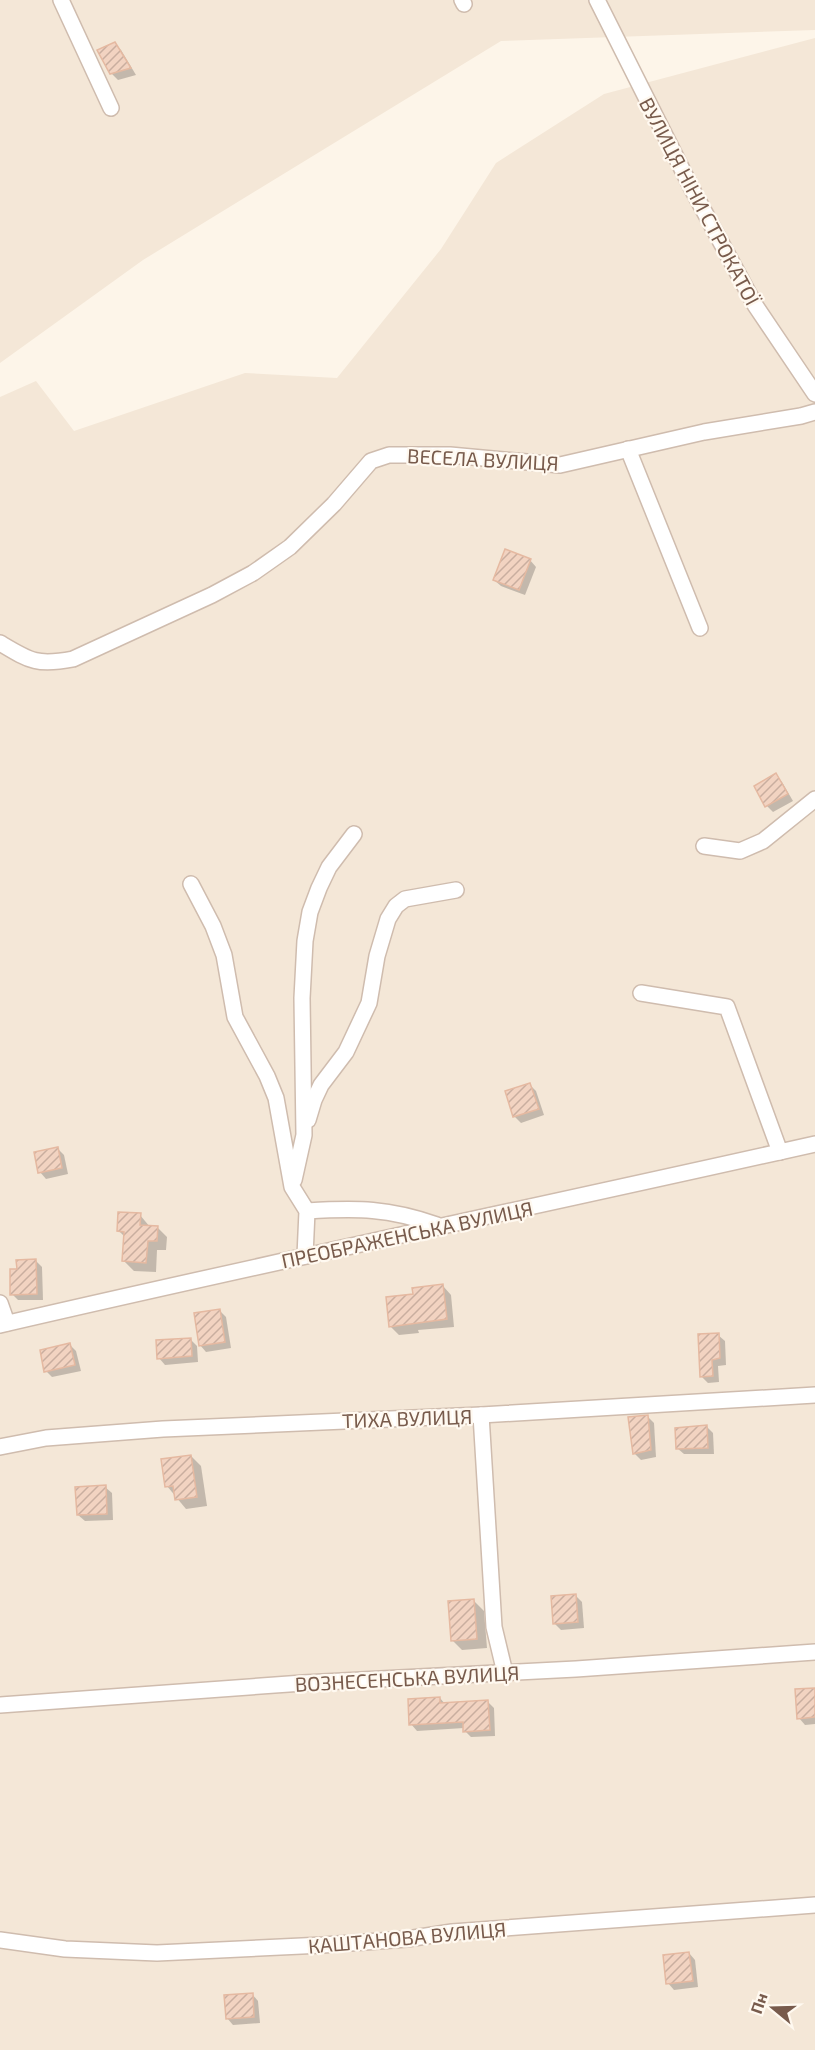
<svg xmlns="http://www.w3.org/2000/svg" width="815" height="2050" font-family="'Exo 2',sans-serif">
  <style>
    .residential { fill: #f4e7d7 }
    .shadow { fill: #0003 }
    .building { fill: url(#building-hatch); stroke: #e5b9a1; stroke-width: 1.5 }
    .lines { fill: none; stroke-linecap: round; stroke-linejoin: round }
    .minor-casing { stroke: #cfbcae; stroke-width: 18 }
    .minor { stroke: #fff; stroke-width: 15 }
    .labels { text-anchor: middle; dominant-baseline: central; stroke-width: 4.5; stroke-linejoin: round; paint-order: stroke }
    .street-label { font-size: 20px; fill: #785b4c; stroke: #fff9f0 }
  </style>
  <defs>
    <pattern id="building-hatch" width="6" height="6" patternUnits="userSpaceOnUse" patternTransform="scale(1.5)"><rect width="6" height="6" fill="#f2d3c1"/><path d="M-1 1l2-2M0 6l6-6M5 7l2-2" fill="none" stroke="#c9ae9f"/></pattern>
  </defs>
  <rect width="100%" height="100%" fill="#fdf5e9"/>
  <!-- residential -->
  <g class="residential">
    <path d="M0,0H815V30L501,41L143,260L0,363Z"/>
    <path d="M815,38V2050H0V397L36,381L74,431L245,373L337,378L441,249L496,163L604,94Z"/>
  </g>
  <!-- shadow -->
  <g class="shadow">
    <path d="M114,43L121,50L136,75L118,80L111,73Z"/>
    <path d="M530,560L536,567L525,595L501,586L494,580Z"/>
    <path d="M776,775L782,782L793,801L773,812L767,806Z"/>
    <path d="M530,1085L536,1091L544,1115L521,1123L515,1117L507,1092Z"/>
    <path d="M57,1148L64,1155L68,1174L46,1179L40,1172Z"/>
    <path d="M140,1215L150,1227H157L167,1237L166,1250H157L156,1272L134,1271L124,1261L125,1237L119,1231Z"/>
    <path d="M36,1261L42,1267L43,1300H18L12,1294L18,1270Z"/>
    <path d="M443,1286L451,1295L454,1327L418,1330L419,1333L399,1335L390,1326L414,1296Z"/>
    <path d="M220,1311L226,1317L231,1348L206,1352L200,1345Z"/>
    <path d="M718,1335L725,1341L726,1365L718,1366L719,1382L708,1383L702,1377Z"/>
    <path d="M190,1339L197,1346L198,1362L165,1365L159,1358Z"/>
    <path d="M70,1345L76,1351L81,1371L52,1377L46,1371Z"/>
    <path d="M647,1416L654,1423L656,1457L641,1460L635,1454Z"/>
    <path d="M706,1426L713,1433L714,1454H684L677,1448Z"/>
    <path d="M191,1456L201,1466L207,1506L186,1509L167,1486Z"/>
    <path d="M105,1487L112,1493L113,1520L85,1521L78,1515Z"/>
    <path d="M576,1596L582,1602L584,1628L561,1630L554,1623Z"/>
    <path d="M474,1601L484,1611L487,1648L462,1650L452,1640Z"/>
    <path d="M815,1689V1724L805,1725L799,1718Z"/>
    <path d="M440,1698L445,1704L487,1701L494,1708L495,1736L471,1737L465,1731L464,1728L417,1731L411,1724Z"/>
    <path d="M689,1953L695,1960L698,1987L674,1990L668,1983Z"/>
    <path d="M252,1994L258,2001L260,2023L233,2025L227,2018Z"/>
  </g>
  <!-- building -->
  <g class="building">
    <path d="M115,42L131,68L110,74L97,50Z"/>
    <path d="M505,549L531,559L519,590L493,580Z"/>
    <path d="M776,773L788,794L765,807L754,786Z"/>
    <path d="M530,1083L539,1109L513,1117L505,1091Z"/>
    <path d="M58,1147L62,1168L38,1173L34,1152Z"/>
    <path d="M118,1212L141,1213L140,1225L158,1226L157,1241H148L146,1263L122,1261L124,1232L117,1231Z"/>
    <path d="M36,1259L37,1294L10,1295V1269H17L16,1260Z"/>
    <path d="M443,1284L447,1319L389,1327L386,1297L413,1294L412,1288Z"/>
    <path d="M220,1309L225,1342L199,1346L194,1313Z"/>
    <path d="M719,1333L720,1358L712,1360L713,1376L700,1377L698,1334Z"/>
    <path d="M191,1338L192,1356L157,1359L156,1340Z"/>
    <path d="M70,1343L75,1365L44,1372L40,1350Z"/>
    <path d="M648,1415L651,1450L633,1454L628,1417Z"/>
    <path d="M707,1425L708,1448L676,1449L675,1428Z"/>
    <path d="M191,1455L197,1497L175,1500L173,1486L165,1487L161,1459Z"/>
    <path d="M106,1485L107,1514L77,1515L75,1487Z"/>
    <path d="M576,1594L578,1622L553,1624L551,1596Z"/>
    <path d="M474,1599L477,1639L451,1641L448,1601Z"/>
    <path d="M815,1688V1717L797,1719L795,1689Z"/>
    <path d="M440,1697V1703L488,1700L490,1730L463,1732V1722L409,1725L408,1699Z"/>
    <path d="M689,1952L693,1981L666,1984L663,1955Z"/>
    <path d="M253,1993L254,2017L226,2019L224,1995Z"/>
  </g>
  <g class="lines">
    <!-- minor casing -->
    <g class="minor-casing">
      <g id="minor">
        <path d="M61,0L111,108"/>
        <path d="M462,0L464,4"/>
        <path d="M597,0L692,189L755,305L815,394"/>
        <path d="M628,449L700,628"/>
        <path d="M0,643C30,661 37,666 73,659L212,595L253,573L290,547L334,504L371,461L389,455H450L560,465L704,432L801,416L815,412"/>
        <path d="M704,846L740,851L763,841L815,799"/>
        <path d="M191,884L213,926L224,955L235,1017L267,1076L276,1098L292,1187L307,1211L305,1256"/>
        <path d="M641,993L727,1007L780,1152"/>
        <path d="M308,1120L314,1100L321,1085L346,1052L369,1003L377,956L388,919L396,906L405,899L456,890"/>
        <path d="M294,1180L304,1135L302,998L305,941L310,912L319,888L329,867L354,834"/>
        <path d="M307,1211C358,1208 388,1208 437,1225"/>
        <path d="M0,1303L7,1323"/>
        <path d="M0,1325C271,1262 543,1205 815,1144"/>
        <path d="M481,1415L494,1627L505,1673"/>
        <path d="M0,1447L46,1438L163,1429L481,1415L815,1395"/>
        <path d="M0,1705L303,1683L576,1669L815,1652"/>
        <path d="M0,1940L65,1949L157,1953L323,1945L407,1939L452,1932L815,1905"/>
      </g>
    </g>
    <!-- minor -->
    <use href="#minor" class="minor"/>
  </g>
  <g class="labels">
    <!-- street labels -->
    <g class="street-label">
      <text transform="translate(700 201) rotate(62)">ВУЛИЦЯ НІНИ СТРОКАТОЇ</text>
      <text transform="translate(483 459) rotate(3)">ВЕСЕЛА ВУЛИЦЯ</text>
      <text transform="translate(407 1234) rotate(-12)">ПРЕОБРАЖЕНСЬКА ВУЛИЦЯ</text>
      <text transform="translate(407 1418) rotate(-2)">ТИХА ВУЛИЦЯ</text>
      <text transform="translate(407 1678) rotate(-3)">ВОЗНЕСЕНСЬКА ВУЛИЦЯ</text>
      <text transform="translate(407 1937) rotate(-5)">КАШТАНОВА ВУЛИЦЯ</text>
    </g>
  </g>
  <!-- north arrow -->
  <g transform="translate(773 2008) rotate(289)" stroke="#fff9f0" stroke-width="4.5" paint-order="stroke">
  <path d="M0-4.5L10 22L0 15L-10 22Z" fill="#785b4c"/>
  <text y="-9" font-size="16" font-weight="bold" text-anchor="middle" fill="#785b4c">Пн</text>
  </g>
</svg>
